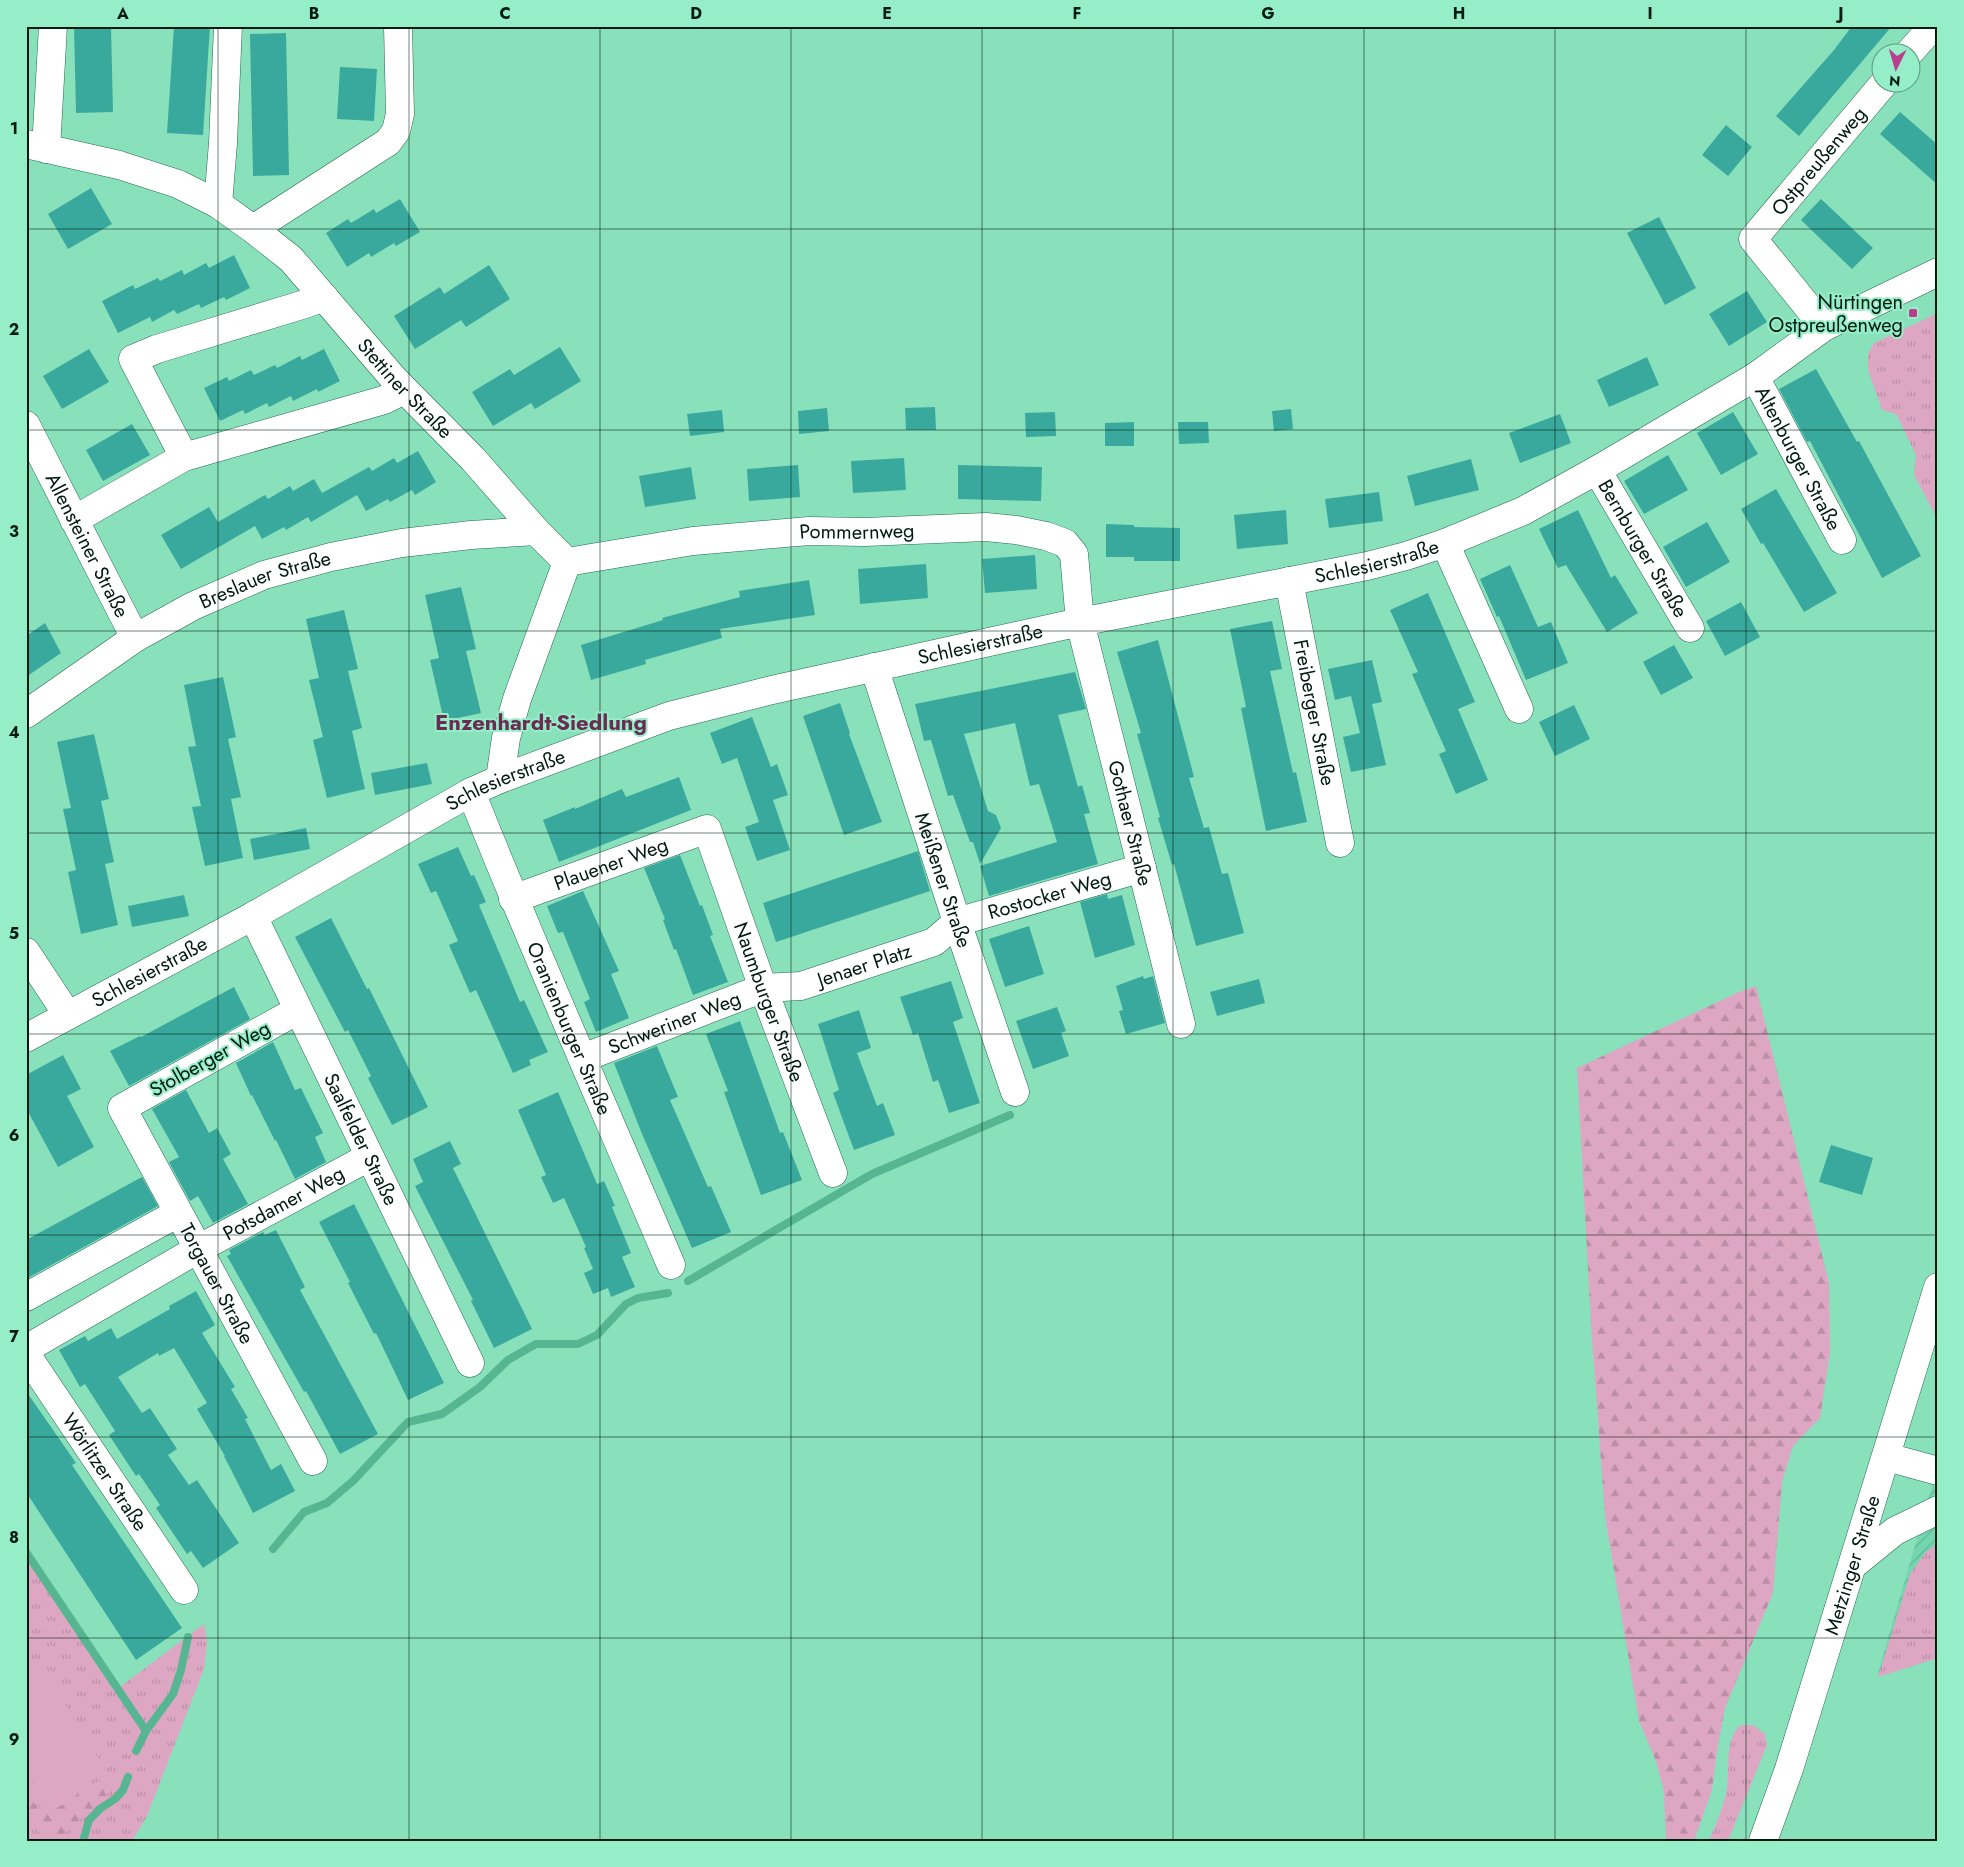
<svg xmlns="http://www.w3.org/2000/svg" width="1964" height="1867" font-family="Jost,sans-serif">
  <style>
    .industrial { fill: url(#industrial-furrows) }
    .grass { fill: url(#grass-tufts) }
    .forest { fill: url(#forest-firs) }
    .green { fill: #dda6c3 }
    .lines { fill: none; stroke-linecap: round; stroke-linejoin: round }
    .stream { stroke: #56b691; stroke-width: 8 }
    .building { fill: #3aa99d }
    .minor-casing { stroke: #256950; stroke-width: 29 }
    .major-casing { stroke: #256950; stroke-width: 29 }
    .minor { stroke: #fff; stroke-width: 28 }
    .major { stroke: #fff; stroke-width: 28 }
    .grid { fill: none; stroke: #011b11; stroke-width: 1; stroke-opacity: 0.55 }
    .poi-dot { fill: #ba3e8d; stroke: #96eec9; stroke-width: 2 }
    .labels { text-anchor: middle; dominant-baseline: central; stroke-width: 4; stroke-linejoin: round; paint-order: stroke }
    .street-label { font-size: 20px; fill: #011b11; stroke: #96eec9 }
    .poi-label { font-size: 20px; fill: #011b11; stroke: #96eec9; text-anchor: end }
    .quarter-label { font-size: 22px; font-weight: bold; fill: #6a2c52; stroke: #96eec9 }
    .neatline { fill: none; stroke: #011b11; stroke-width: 2 }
    .grid-label { font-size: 16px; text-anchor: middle; font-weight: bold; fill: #011b11 }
  </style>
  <defs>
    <pattern id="industrial-furrows" width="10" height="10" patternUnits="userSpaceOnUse" patternTransform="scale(1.25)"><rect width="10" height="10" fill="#74d6ae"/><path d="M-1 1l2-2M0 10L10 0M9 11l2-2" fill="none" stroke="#63b795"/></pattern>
    <pattern id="grass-tufts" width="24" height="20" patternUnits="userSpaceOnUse" patternTransform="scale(1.25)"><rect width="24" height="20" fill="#dda6c3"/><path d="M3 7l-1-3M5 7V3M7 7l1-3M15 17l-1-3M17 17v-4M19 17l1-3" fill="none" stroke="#bc8ea6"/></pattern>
    <pattern id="forest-firs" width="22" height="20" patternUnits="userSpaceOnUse" patternTransform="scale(1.25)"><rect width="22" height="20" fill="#dda6c3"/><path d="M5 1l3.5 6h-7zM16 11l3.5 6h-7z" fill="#bc8ea6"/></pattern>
  </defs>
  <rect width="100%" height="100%" fill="#89e1bc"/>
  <!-- industrial -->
  <path class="industrial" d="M1938,1466V1655L1878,1673Z"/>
  <!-- grass -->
  <g class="grass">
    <path d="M1938,313V520L1914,475L1916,455L1896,414L1882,410L1868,370V354L1874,343Z"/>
    <path d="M1938,1543V1658L1878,1677L1910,1574L1925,1553Z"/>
    <path d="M26,1549L120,1687L204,1624L207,1642L204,1669L147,1816L132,1841H42L41,1839L26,1841Z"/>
    <path d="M1741,1725H1753L1765,1734L1767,1745L1728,1841H1709C1716,1824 1724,1806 1727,1788C1730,1768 1724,1738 1741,1725Z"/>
  </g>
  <!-- forest -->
  <g class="forest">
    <path d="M1756,986L1829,1283L1830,1352L1820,1418L1793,1446L1782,1482L1773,1593L1725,1708L1717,1751L1712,1790L1694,1841H1666L1664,1792L1656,1761L1639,1721L1605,1516L1591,1325L1577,1068L1739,992Z"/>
    <path d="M106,1780L110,1786L107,1796L60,1837L49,1841C25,1820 26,1817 26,1787L35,1805C69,1819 75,1783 106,1780Z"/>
  </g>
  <!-- green -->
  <path class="green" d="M44,1670L103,1766L47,1804L26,1772V1682Z"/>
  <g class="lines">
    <!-- stream -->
    <g class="stream">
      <path d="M688,1281L872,1174L1010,1115"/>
      <path d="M273,1549L304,1512L327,1503L353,1481L408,1422L442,1414L480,1387L508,1360L536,1344H578L597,1335L626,1304L638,1298L668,1293"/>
      <path d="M26,1552L146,1731L136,1751"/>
      <path d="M146,1731L173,1694L181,1670L188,1637"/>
      <path d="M83,1841L89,1820L101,1808L115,1799L123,1790L128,1777"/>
    </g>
  </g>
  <!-- building -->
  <g class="building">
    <path d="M74,26H111L113,112L76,113Z"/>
    <path d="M174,26H210L203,135L167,133Z"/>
    <path d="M1852,26H1892L1799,136L1776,116L1834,50Z"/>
    <path d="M286,33L289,175L253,176L250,34Z"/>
    <path d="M340,67L377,69L374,121L337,119Z"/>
    <path d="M1900,112L1938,145V185L1880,134Z"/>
    <path d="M1726,125L1752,147L1728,176L1702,155Z"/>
    <path d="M91,188L112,224L68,249L48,214Z"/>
    <path d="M400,199L420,232L396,246L394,243L371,257L369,253L347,267L326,233L348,219L351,223L374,209L376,213Z"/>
    <path d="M1821,199L1873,248L1852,269L1801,220Z"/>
    <path d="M1659,217L1696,288L1665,305L1627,233Z"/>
    <path d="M234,255L250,288L226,300L224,297L201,308L199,304L177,314L174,310L152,322L150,317L118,333L102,301L133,285L135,289L158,278L160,281L182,270L184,275L206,263L209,268Z"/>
    <path d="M489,265L510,299L466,327L461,320L415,349L394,316L440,287L444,294Z"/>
    <path d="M1747,291L1767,322L1729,346L1709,314Z"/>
    <path d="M560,347L581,381L535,409L531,403L493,426L472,392L510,369L514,375Z"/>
    <path d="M89,349L109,382L62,409L43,376Z"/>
    <path d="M324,349L340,381L318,392L317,389L293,401L291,396L269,407L267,403L245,414L243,410L220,421L204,388L227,377L229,381L251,370L254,375L275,365L277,368L300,356L302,360Z"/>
    <path d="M1647,357L1659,385L1609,407L1597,380Z"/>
    <path d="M1816,369L1857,442L1859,441L1921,556L1882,578L1810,441L1807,442L1779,389Z"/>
    <path d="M935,407L936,430H906L905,408Z"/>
    <path d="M827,408L829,431L799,434L798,411Z"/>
    <path d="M1291,409L1293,429L1274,431L1272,411Z"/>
    <path d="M722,410L724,432L690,436L687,414Z"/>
    <path d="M1055,412L1056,436L1026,437L1025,413Z"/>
    <path d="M1733,412L1758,454L1721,475L1697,433Z"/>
    <path d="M1560,414L1571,443L1520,463L1509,433Z"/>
    <path d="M1134,422V446H1105V423Z"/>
    <path d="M1178,422H1208L1209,443L1179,444Z"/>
    <path d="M132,424L150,455L103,481L86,450Z"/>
    <path d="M418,451L436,482L415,495L412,490L390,502L388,499L366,511L357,495L311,522L308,517L286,530L284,527L262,539L255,526L181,569L161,535L209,507L218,522L265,495L268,499L290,486L293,491L314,479L322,493L369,467L372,471L394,458L397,463Z"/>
    <path d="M1668,455L1688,490L1644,514L1624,481Z"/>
    <path d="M904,458L906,490L853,493L851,461Z"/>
    <path d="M1471,459L1479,490L1415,506L1407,476Z"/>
    <path d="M798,465L800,497L749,501L747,469Z"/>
    <path d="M958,465L1042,467L1041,501L958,499Z"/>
    <path d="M691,467L696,499L645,507L639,476Z"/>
    <path d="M1776,489L1837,593L1804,612L1763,543L1761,544L1741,509Z"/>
    <path d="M1379,492L1383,521L1329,528L1325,499Z"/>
    <path d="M1286,510L1288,544L1237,549L1234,515Z"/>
    <path d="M1578,510L1611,578L1615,575L1638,613L1607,632L1566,565L1558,568L1539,529Z"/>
    <path d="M1707,522L1730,562L1686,587L1663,547Z"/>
    <path d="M1106,524L1134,525V527L1180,528V561H1134V557H1106Z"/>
    <path d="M1035,555L1037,589L985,593L982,559Z"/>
    <path d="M926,564L928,598L860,604L858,569Z"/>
    <path d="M1510,565L1538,627L1551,622L1568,663L1526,680L1499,616L1497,617L1480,579Z"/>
    <path d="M809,580L815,615L720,629L722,638L645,660L646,664L591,680L581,645L663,620L662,618L740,597L739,591Z"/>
    <path d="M461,587L476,649L466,651L481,713L444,721L430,660L439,658L425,595Z"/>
    <path d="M1428,593L1475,702L1458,709L1488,780L1456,794L1439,754L1446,751L1412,674L1418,672L1390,610Z"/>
    <path d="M1741,602L1760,637L1725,656L1706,621Z"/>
    <path d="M344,610L358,669L348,671L362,728L352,731L365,789L327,798L313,740L323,737L309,680L319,678L306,619Z"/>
    <path d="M1272,621L1282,669L1270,671L1293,773L1296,772L1307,822L1266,831L1241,708L1246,707L1230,629Z"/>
    <path d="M45,623L61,653L26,677V636Z"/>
    <path d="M1158,640L1194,777L1189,778L1204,828L1209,827L1222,874L1228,873L1244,933L1196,946L1174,864L1172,865L1158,818L1160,817L1137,734L1141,733L1117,652Z"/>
    <path d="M1674,645L1693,678L1661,695L1643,662Z"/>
    <path d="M1372,660L1382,702L1372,704L1386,765L1351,772L1343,737L1360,733L1351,696L1335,700L1328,669Z"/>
    <path d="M1075,672L1086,709L1058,715L1078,787L1082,785L1090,813L1084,814L1098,864L989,896L980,866L1057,842L1039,784L1030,786L1015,723L964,734L988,811L996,815L1001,828L980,864L973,842H970L953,795L948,796L931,740L924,741L915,704Z"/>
    <path d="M223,677L236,737L228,739L241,797L231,799L243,858L205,866L192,807L201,806L188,747L196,746L184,685Z"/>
    <path d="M840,703L850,733L849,734L882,822L844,835L803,716Z"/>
    <path d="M1574,705L1590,739L1555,756L1539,722Z"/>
    <path d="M752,717L771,767L777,764L788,795L773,800L790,850L757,861L745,827L759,822L737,758L722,764L710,733Z"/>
    <path d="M94,734L109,799L101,801L114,862L105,864L118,925L81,934L68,872L76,870L63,809L71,808L57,742Z"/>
    <path d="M427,763L432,784L375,795L371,773Z"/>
    <path d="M679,777L691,810L559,862L543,820L575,807V809L622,789L626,797Z"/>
    <path d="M306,828L310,849L254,860L250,839Z"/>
    <path d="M458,847L471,876L474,875L486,902L479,905L520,1002L524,1000L548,1052L529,1060L531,1065L513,1073L476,990L470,993L449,945L458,941L436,891L431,893L418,864Z"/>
    <path d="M918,851L930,891L776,942L763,903Z"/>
    <path d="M680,855L700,906L702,905L713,935L710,936L728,982L693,995L676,949L674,950L663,920L665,919L644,868Z"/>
    <path d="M583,891L619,971L611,974L629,1018L596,1032L584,1002L590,999L563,932L558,933L547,906Z"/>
    <path d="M1107,894L1108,899L1122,895L1135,945L1095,958L1080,902Z"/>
    <path d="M184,895L189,916L132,927L128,906Z"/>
    <path d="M331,918L367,989L369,988L428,1107L392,1125L368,1078L371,1076L348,1030L345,1032L295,937Z"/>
    <path d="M1029,926L1044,974L1005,987L989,939Z"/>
    <path d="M1143,976L1144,979L1153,976L1165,1023L1126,1034L1119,1011L1123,1010L1116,986Z"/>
    <path d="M1259,979L1265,1003L1217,1016L1210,992Z"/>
    <path d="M951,981L963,1018L953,1022L980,1103L949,1113L938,1080L933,1082L918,1033L913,1035L900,997Z"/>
    <path d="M234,987L250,1019L129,1086L110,1051L140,1036L141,1037Z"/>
    <path d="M1057,1007L1066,1031L1061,1033L1069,1056L1033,1069L1016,1021Z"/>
    <path d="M859,1010L871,1048L857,1053L877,1106L883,1103L895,1135L854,1150L833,1093L839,1090L818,1024Z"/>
    <path d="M740,1021L780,1133L783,1132L802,1180L761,1195L724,1092L728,1091L706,1034Z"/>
    <path d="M273,1042L295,1090L301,1088L323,1133L315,1137L326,1162L295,1179L276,1140L275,1141L252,1095L251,1096L236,1063Z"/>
    <path d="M657,1046L678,1097L670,1100L708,1187L711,1186L731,1232L692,1248L642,1134L614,1063Z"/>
    <path d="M63,1055L81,1089L67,1096L94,1147L58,1167L26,1108V1075Z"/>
    <path d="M186,1090L209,1133L217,1128L231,1154L223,1159L248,1204L213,1223L198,1196L190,1201L169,1162L179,1157L152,1109Z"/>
    <path d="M558,1092L597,1184L604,1181L615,1206L612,1207L631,1253L622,1257L635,1287L611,1297L608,1288L593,1294L584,1273L593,1269L584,1248L586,1247L564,1198L553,1203L541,1177L546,1175L518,1110Z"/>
    <path d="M450,1141L461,1164L453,1168L532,1329L494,1348L471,1301L473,1300L415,1186L423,1182L413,1159Z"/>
    <path d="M1831,1145L1873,1158L1862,1195L1819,1182Z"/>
    <path d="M142,1177L158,1206L26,1279V1240Z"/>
    <path d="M354,1204L444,1383L408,1400L376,1333L374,1334L348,1283L350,1282L319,1222Z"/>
    <path d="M276,1230L305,1287L300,1290L378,1434L340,1454L306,1391L304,1392L227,1256L231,1254L229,1250L263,1232L265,1235Z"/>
    <path d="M196,1291L215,1325L202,1333L235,1387L231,1389L248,1418L245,1419L271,1470L281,1464L295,1491L253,1513L224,1456H225L197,1409L207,1403L174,1348L159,1356L158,1353L118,1377L142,1413L150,1408L177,1449L168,1455L189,1485L197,1480L239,1543L203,1568L191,1551L187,1554L156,1508L160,1505L139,1474L136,1476L109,1435L115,1431L85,1384L80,1387L59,1350L85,1336L88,1341L111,1328L117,1339L170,1309L169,1306Z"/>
    <path d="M26,1391L76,1463L72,1465L182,1628L136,1660L26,1492Z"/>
  </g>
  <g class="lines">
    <!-- minor casing -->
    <g class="minor-casing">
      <g id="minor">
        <path d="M1910,52L1933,26"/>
        <path id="s1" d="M26,144L119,165L178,184L218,204L253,229L291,259L394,379L473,459L536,531L567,562L517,699L506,738L500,779"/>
        <path d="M46,149L53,26"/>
        <path d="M218,204L223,143L228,26"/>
        <path d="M253,229L388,142L396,131L400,114L398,26"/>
        <path id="s2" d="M1824,327L1753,239L1885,82"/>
        <path id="s3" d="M1755,377L1842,540"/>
        <path id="s4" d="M26,425L135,638"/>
        <path d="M184,457L384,400L404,390"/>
        <path id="s5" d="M1597,470L1690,628"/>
        <path d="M74,520L184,457L133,359L157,349L305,304L324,297"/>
        <path d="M1445,543L1519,709"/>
        <path id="s6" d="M567,562L693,541L809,531L865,532L986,527L1016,530L1046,536L1065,543L1074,554L1080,622L1181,1024"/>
        <path id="s7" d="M1289,581L1340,843"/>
        <path id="s8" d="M874,667L957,922L1015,1092"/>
        <path id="s9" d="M26,714L135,638L193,606L264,575L331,557L402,543L471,535L536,531"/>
        <path id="s10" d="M471,792C534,951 604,1107 671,1265"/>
        <path id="s11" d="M513,899L707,829L763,988L833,1173"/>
        <path id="s12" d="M253,916L470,1363"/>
        <path d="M26,952L67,1014"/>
        <path id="s13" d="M298,1010L122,1108L313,1461"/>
        <path id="s14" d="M26,1038L253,916L471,792L500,779L669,716L772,690L1080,622L1367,566L1406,556L1445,543L1523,511L1597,470L1755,377L1824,327L1938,272"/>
        <path id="s15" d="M583,1058L763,988L801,986L934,942L957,922L1142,868"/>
        <path d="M26,1297L178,1213"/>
        <path id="s16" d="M26,1349L198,1249L369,1157"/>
        <path id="s17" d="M26,1354L184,1590"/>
        <path d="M1887,1457L1938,1471"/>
        <path d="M1852,1566L1895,1531L1938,1510"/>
      </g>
    </g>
    <!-- major casing -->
    <g class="major-casing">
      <g id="major">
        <path id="s18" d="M1763,1841L1789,1769L1938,1287"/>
      </g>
    </g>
    <!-- minor -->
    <use href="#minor" class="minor"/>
    <!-- major -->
    <use href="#major" class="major"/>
  </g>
  <!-- grid -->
  <path class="grid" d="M218,26V1841M409,26V1841M600,26V1841M791,26V1841M982,26V1841M1173,26V1841M1364,26V1841M1555,26V1841M1746,26V1841M26,229H1938M26,430H1938M26,631H1938M26,833H1938M26,1034H1938M26,1235H1938M26,1437H1938M26,1638H1938"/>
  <!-- markers -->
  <rect class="poi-dot" x="1908" y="308" width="10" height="10" rx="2.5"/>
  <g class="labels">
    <!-- street labels -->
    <g class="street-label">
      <text stroke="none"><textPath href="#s2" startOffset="215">Ostpreußenweg</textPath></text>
      <text stroke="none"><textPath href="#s1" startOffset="466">Stettiner Straße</textPath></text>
      <text stroke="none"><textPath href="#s3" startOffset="92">Altenburger Straße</textPath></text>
      <text stroke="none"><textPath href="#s6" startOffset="292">Pommernweg</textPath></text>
      <text stroke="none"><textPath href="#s4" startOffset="135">Allensteiner Straße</textPath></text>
      <text stroke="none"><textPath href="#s5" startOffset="91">Bernburger Straße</textPath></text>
      <text stroke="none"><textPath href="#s14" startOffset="1445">Schlesierstraße</textPath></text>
      <text stroke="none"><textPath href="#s9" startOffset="276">Breslauer Straße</textPath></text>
      <text stroke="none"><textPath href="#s14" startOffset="1040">Schlesierstraße</textPath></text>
      <text stroke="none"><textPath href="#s7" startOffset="134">Freiberger Straße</textPath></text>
      <text stroke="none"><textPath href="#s14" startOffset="545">Schlesierstraße</textPath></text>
      <text stroke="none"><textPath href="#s6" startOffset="792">Gothaer Straße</textPath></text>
      <text stroke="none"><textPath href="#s11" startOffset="104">Plauener Weg</textPath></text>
      <text stroke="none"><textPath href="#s8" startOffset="224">Meißener Straße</textPath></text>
      <text stroke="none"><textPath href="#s15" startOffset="498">Rostocker Weg</textPath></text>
      <text stroke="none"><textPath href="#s15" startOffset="298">Jenaer Platz</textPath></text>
      <text stroke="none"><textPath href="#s14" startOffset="140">Schlesierstraße</textPath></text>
      <text stroke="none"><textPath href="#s11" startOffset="390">Naumburger Straße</textPath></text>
      <text stroke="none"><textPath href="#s15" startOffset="98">Schweriner Weg</textPath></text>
      <text stroke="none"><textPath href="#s10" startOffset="256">Oranienburger Straße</textPath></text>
      <text transform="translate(210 1059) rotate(-29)">Stolberger Weg</text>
      <text stroke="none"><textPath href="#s12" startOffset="248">Saalfelder Straße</textPath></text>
      <text stroke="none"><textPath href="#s16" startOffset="296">Potsdamer Weg</textPath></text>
      <text stroke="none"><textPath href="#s13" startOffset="401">Torgauer Straße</textPath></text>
      <text stroke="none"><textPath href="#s17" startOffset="142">Wörlitzer Straße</textPath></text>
      <text stroke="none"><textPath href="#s18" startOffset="290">Metzinger Straße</textPath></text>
    </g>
    <!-- poi labels -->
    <g class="poi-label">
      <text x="1903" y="302">Nürtingen<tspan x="1903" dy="23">Ostpreußenweg</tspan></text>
    </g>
    <!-- quarter labels -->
    <g class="quarter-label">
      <text x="541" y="722">Enzenhardt-Siedlung</text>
    </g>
  </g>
  <!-- border -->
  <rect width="1964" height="1867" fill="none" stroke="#96eec9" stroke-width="55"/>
  <!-- north arrow -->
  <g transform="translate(1896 68) rotate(185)"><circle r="24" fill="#96eec9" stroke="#5a9a7f"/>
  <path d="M0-4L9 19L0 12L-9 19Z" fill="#ba3e8d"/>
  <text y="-8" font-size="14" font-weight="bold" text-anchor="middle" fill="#011b11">N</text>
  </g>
  <rect x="28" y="28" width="1908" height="1812" class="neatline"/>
  <g class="grid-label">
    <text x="123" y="19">A</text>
    <text x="314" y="19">B</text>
    <text x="505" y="19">C</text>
    <text x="696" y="19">D</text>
    <text x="887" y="19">E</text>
    <text x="1077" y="19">F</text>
    <text x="1268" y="19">G</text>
    <text x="1459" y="19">H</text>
    <text x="1650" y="19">I</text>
    <text x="1841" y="19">J</text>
    <text x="14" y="134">1</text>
    <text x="14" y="335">2</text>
    <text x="14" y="537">3</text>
    <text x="14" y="738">4</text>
    <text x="14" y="939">5</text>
    <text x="14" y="1141">6</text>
    <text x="14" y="1342">7</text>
    <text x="14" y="1543">8</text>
    <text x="14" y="1745">9</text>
  </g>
</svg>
